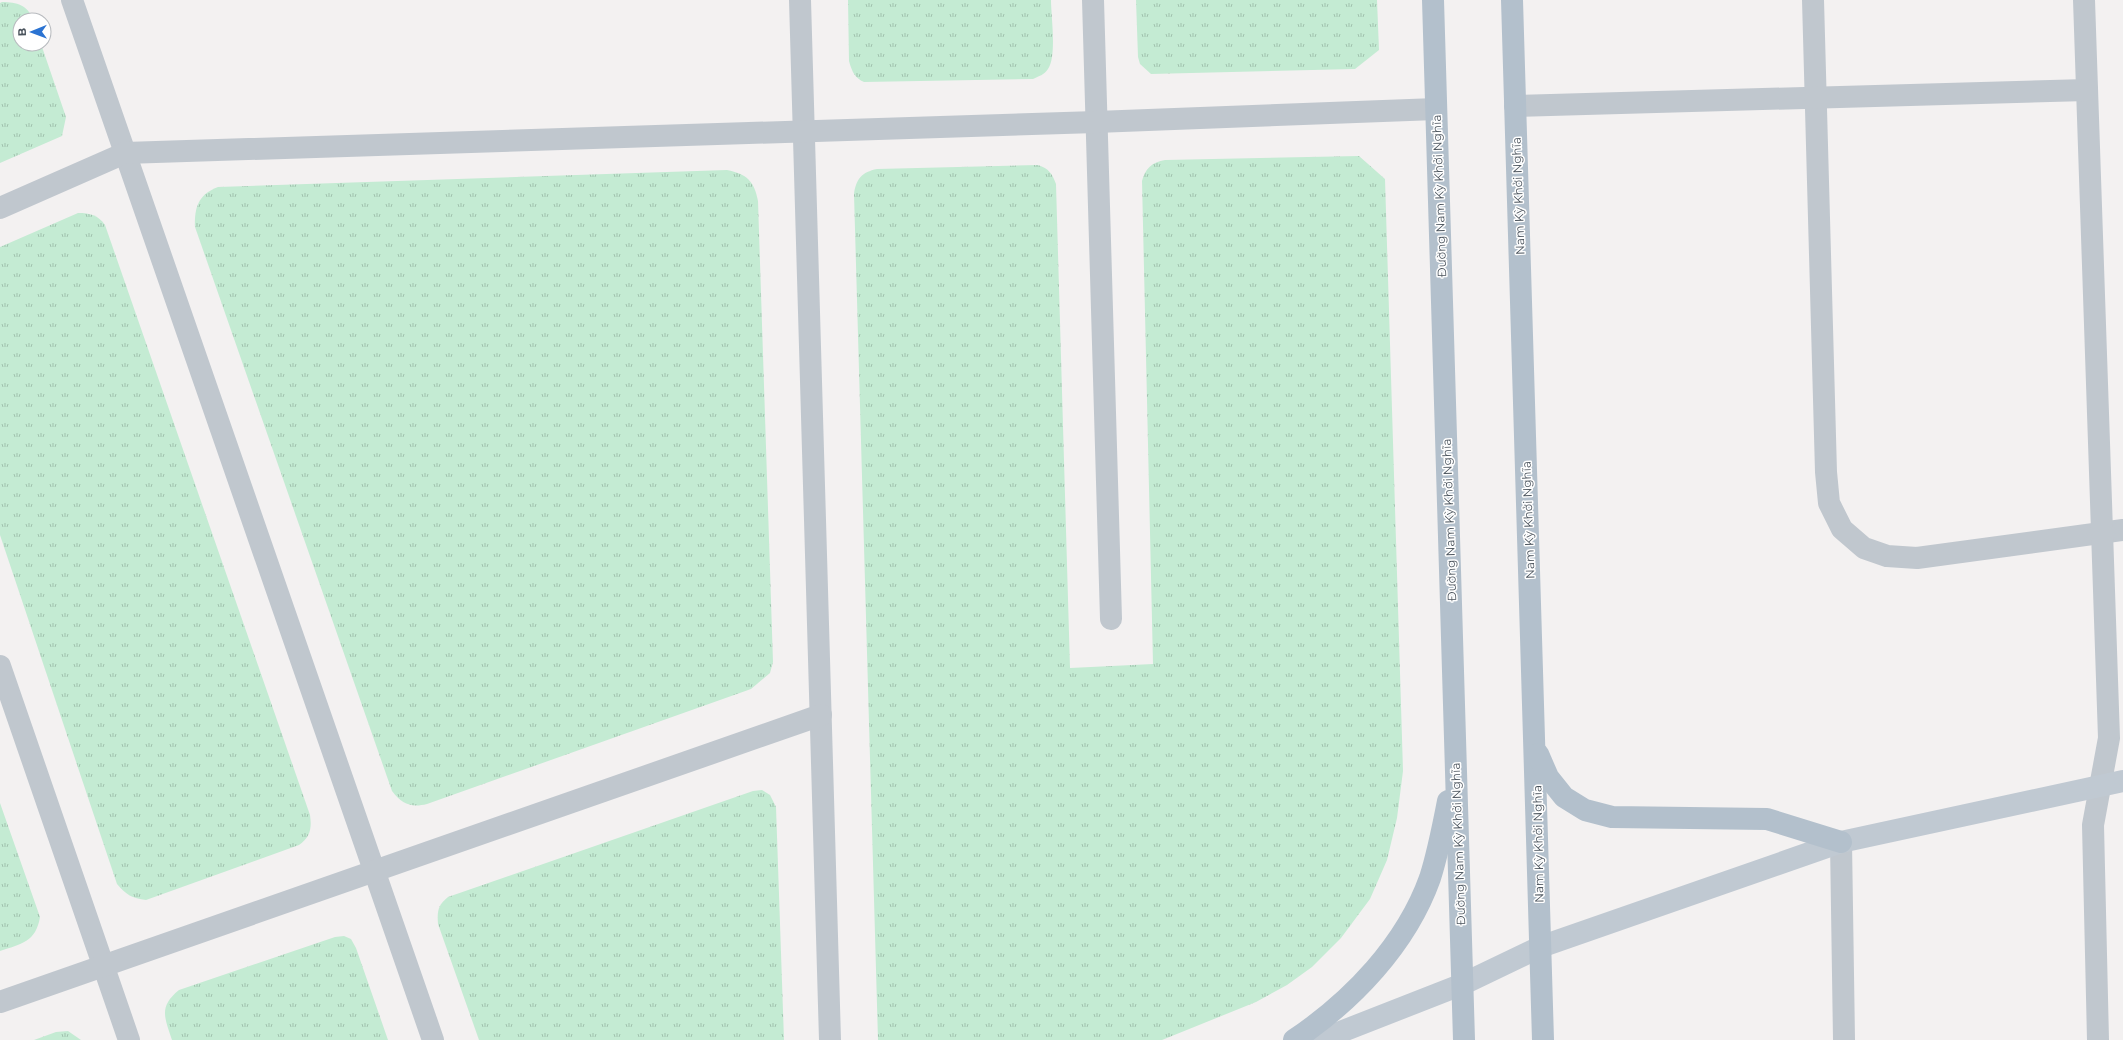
<svg xmlns="http://www.w3.org/2000/svg" width="2123" height="1040" font-family="Montserrat,sans-serif">
  <style>
    .grass { fill: url(#grass-tufts) }
    .lines { fill: none; stroke-linecap: round; stroke-linejoin: round }
    .street { stroke: #c0c7ce; stroke-width: 22 }
    .secondary { stroke: #c0c9d2; stroke-width: 22 }
    .primary { stroke: #b3c0cc; stroke-width: 22 }
    .labels { text-anchor: middle; dominant-baseline: central; stroke-width: 3; stroke-linejoin: round; paint-order: stroke }
    .street-label { font-size: 12px; fill: #4a535c; stroke: #fff }
  </style>
  <defs>
    <pattern id="grass-tufts" width="24" height="20" patternUnits="userSpaceOnUse"><rect width="24" height="20" fill="#c4ebd3"/><path d="M3 7l-1-3M5 7V3M7 7l1-3M15 17l-1-3M17 17v-4M19 17l1-3" fill="none" stroke="#a1c1ae"/></pattern>
  </defs>
  <rect width="100%" height="100%" fill="#f3f1f1"/>
  <!-- grass -->
  <g class="grass">
    <path d="M848,0H1051C1051,16 1057,56 1048,69C1044,75 1039,76 1033,79L864,82C855,78 852,72 849,61Z"/>
    <path d="M1136,0H1377L1379,50L1355,69L1151,74L1140,64L1138,57Z"/>
    <path d="M2,2C17,2 28,5 33,20H20V44H41L66,117L62,136L0,163V3Z"/>
    <path d="M1359,156L1385,179L1403,771L1397,818L1387,860L1370,899L1341,938L1312,967L1287,985L1256,1002L1162,1040H878L854,194C856,179 862,172 877,169L1038,165C1049,169 1052,173 1056,184L1070,668L1153,664L1142,181C1145,169 1152,162 1165,160Z"/>
    <path d="M727,170C747,174 754,181 758,201L773,662L770,673L751,689L427,804C411,808 402,804 392,791L195,227C194,207 199,194 218,187Z"/>
    <path d="M78,213C90,213 98,215 105,225L310,815C312,829 310,837 299,845L146,900C132,898 126,895 117,884L0,535V247Z"/>
    <path d="M762,790L770,795L776,807L784,1040H479L438,924C437,911 438,905 448,897L753,791Z"/>
    <path d="M0,803L40,917C36,942 21,944 0,951Z"/>
    <path d="M344,936L351,939L356,948L388,1040H172C165,1018 158,1007 179,990L335,937Z"/>
    <path d="M68,1031L81,1040H34L56,1032Z"/>
  </g>
  <g class="lines">
    <!-- street -->
    <g class="street">
      <path d="M72,0L433,1040"/>
      <path d="M800,0L830,1040"/>
      <path d="M1093,0L1111,619"/>
      <path d="M1813,0L1826,472L1829,503L1842,529L1864,548L1887,556L1917,558L2123,530"/>
      <path d="M2084,0L2109,738L2093,825L2098,1040"/>
      <path d="M1515,106L2087,90"/>
      <path d="M0,208L125,153L1096,122L1436,109"/>
      <path d="M0,666L129,1040"/>
      <path d="M1841,842L1844,1040"/>
      <path d="M0,1002L821,715"/>
    </g>
    <!-- secondary -->
    <path class="secondary" d="M1320,1040L1463,984L1540,947L1841,842L2123,781"/>
    <!-- primary -->
    <g class="primary">
      <path d="M1433,0L1464,1040"/>
      <path d="M1512,0L1543,1040"/>
      <path d="M1538,754L1548,777L1564,797L1585,810L1612,817L1767,819L1841,842"/>
      <path d="M1294,1040C1352,1001 1406,945 1430,878C1438,853 1443,827 1448,801"/>
    </g>
  </g>
  <g class="labels">
    <!-- street labels -->
    <g class="street-label">
      <text transform="translate(1439 196) rotate(-92)">Đường Nam Kỳ Khởi Nghĩa</text>
      <text transform="translate(1518 196) rotate(-92)">Nam Kỳ Khởi Nghĩa</text>
      <text transform="translate(1449 520) rotate(-92)">Đường Nam Kỳ Khởi Nghĩa</text>
      <text transform="translate(1528 520) rotate(-92)">Nam Kỳ Khởi Nghĩa</text>
      <text transform="translate(1458 844) rotate(-92)">Đường Nam Kỳ Khởi Nghĩa</text>
      <text transform="translate(1538 844) rotate(-91)">Nam Kỳ Khởi Nghĩa</text>
    </g>
  </g>
  <!-- north arrow -->
  <g transform="translate(32 32) rotate(269)"><circle r="19" fill="#ffffff" stroke="#b7babe"/>
  <path d="M0-3L7 15L0 10L-7 15Z" fill="#2b73d2"/>
  <text y="-6" font-size="11" font-weight="bold" text-anchor="middle" fill="#4a535c">B</text>
  </g>
</svg>
